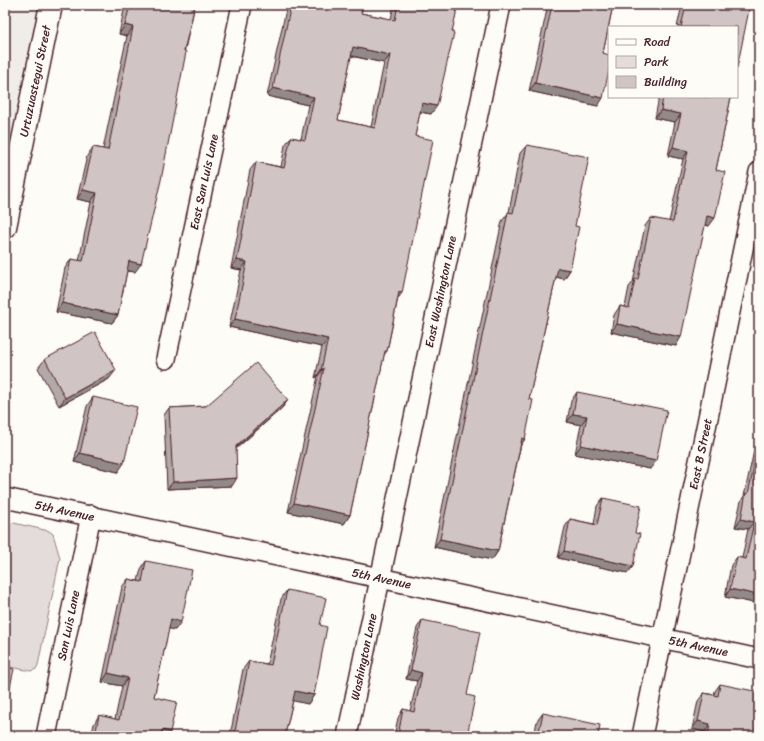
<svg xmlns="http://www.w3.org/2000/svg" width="764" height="741" font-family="Sriracha,sans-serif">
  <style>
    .built { fill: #f0ece8 }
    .green { fill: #e3dcda; stroke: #967e82 }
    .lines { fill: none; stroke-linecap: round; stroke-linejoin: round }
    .minor-casing { stroke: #4a1f2b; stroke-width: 22 }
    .secondary-casing { stroke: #4a1f2b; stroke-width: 25 }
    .minor { stroke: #fdfcf7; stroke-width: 19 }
    .secondary { stroke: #fdfcf7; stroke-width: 22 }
    .wall { fill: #b3a9a9; stroke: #4a1f2b; fill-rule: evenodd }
    .shaded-wall { fill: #928a89; stroke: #4a1f2b }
    .building { fill: #d0c5c4; stroke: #4a1f2b; fill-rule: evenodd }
    .labels { text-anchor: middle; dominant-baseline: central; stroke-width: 3; stroke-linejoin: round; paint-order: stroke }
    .street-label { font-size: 12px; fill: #4a1f2b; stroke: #fdfcf7 }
  </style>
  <rect width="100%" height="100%" fill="#fdfcf7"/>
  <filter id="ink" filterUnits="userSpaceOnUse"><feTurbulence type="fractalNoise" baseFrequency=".025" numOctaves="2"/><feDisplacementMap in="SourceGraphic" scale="8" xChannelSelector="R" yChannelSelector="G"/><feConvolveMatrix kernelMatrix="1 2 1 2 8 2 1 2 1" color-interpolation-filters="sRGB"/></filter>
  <g filter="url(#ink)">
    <!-- built -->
    <path class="built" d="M5,5H51L5,227Z"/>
    <!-- green -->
    <path class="green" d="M5,521L49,531L53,534L60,558L38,665L36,669L31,671L5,666Z"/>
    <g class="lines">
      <!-- minor casing -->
      <g class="minor-casing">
        <g id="minor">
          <path id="s1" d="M166,359L242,5"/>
          <path id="s2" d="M5,498L759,659"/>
          <path id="s3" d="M46,736L91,515"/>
          <path id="s4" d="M347,736L501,5"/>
          <path id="s5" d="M642,736L759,172"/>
        </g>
      </g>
      <!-- secondary casing -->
      <g class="secondary-casing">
        <g id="secondary">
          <path id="s6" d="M5,227L51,5"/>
        </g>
      </g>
      <!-- minor -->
      <use href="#minor" class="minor"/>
      <!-- secondary -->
      <use href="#secondary" class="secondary"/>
    </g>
    <!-- wall -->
    <g class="wall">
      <path d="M125,5H195L135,272L127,271L118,315L112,323L56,312L65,268L71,259L79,261L91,202L77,199L87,156L93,147L103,149L127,36L119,34Z"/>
      <path d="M287,5H363L361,13L391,19L394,5H458L431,114L420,112L415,136L398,298L387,351L384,355L350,515L344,524L288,512L318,376L315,378L322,347L229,327L241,270L231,268L250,170L256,162L281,167L285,145L291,137L301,139L308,105L267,96ZM351,56L384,63L371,127L338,120Z"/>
      <path d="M548,5H613L603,53L598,106L529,91Z"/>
      <path d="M682,5H750L737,27H677Z"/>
      <path d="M659,97H731L716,170L709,226L705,225L676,346L611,332L614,315L620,306L625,307L629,287L633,282L645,226L651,218L669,222L683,159L668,156L675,122L655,118Z"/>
      <path d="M527,145L575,226L570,270L564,279L556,277L529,399L525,439L521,444L498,551L492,560L434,547L502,221L509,212L520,153Z"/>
      <path d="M45,359L109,379L59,406L38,368Z"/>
      <path d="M577,392L650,469L575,454L581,425L567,422L571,401Z"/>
      <path d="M93,397L118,472L74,462L87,406Z"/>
      <path d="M288,400L282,408L236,449L232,486L167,489L164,415L169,408L206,406Z"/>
      <path d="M759,428V604L725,597L731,565L737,557L742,558L748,529L735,527L741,501L744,496Z"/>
      <path d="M603,498L635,533L633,566L628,573L558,558L565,527L570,519L594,524L597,506Z"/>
      <path d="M146,561L175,630L169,628L154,697L170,732L168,736H91L94,724L99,715L115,719L122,686L102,682L122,587L128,579L138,581L141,569Z"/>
      <path d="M287,590L320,625L314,695L308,704L293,700L285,735L291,736H230L243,669L249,661L267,664L281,599Z"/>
      <path d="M422,620L467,695V736H394L398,718L403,709L410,711L417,681L406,679L417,628Z"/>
      <path d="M720,684L754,736H704L705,732L692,729L698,701L704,693L714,695L715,691Z"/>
      <path d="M543,713L598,736H534L537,721Z"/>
    </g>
    <!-- shaded-wall -->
    <g class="shaded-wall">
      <path d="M125,25L133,27L127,36L119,34Z"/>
      <path d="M353,47L390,55L384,63L348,55Z"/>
      <path d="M535,83L603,98L598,106L529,91Z"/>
      <path d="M273,88L314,97L308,105L267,96Z"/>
      <path d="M422,103L437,106L431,114L416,111Z"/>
      <path d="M661,110L681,114L675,122L655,118Z"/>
      <path d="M673,147L688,151L683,159L668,156Z"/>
      <path d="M83,190L97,193L91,202L77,199Z"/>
      <path d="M707,216L715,218L709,226L701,224Z"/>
      <path d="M237,260L247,262L241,270L231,268Z"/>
      <path d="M129,261L141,264L135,272L123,270Z"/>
      <path d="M558,268L570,270L564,279L552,276Z"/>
      <path d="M399,292L402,293L396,301Z"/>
      <path d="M62,303L118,315L112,323L56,312Z"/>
      <path d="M235,319L328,339L322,347L229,327Z"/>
      <path d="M617,324L681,337L676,346L611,332Z"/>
      <path d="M324,368L318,376L315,378L321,370Z"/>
      <path d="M116,370L109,379L59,406L65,398Z"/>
      <path d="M288,400L282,408L230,453L236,446Z"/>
      <path d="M573,414L587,416L581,425L567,422Z"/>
      <path d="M522,438L525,439L519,448Z"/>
      <path d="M581,445L656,461L650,469L575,454Z"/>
      <path d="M80,453L124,463L118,472L74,462Z"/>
      <path d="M237,478L232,486L167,489L173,482Z"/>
      <path d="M294,503L350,515L344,524L288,512Z"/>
      <path d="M741,519L754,522L748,529L735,527Z"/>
      <path d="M440,539L498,551L492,560L434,547Z"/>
      <path d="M564,551L633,566L628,573L558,558Z"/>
      <path d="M730,589L759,595V604L725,597Z"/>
      <path d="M171,619L181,622L175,630L165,628Z"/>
      <path d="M411,670L422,673L417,681L406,679Z"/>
      <path d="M108,673L128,678L122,686L102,682Z"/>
      <path d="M295,691L314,695L308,704L289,700Z"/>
      <path d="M698,721L710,724L705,732L692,729Z"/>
      <path d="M162,730L170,732L168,736H159Z"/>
      <path d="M749,732L755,734L754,736H747Z"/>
    </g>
    <!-- building -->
    <g class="building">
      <path d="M130,5H195L184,51L186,52L161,180L141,264L129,261L118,315L62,303L71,259L83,261L97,193L83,190L93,147L108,150L133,27L125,25Z"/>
      <path d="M291,5H363L361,13L395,20L398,5H458L452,32L454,33L437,106L422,103L415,136L433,140L402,293L399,292L387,351H385L350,515L294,503L324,368L321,370L328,339L235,319L247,262L237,260L256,162L284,168L291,137L305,140L314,97L273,88ZM353,47L390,55L375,128L338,120Z"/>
      <path d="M552,5H613L603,53L609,55V70L603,98L535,83Z"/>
      <path d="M686,5H750L737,68V27H681Z"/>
      <path d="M663,97H731L716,170L725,172L715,218L707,216L681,337L617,324L620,306L629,308L635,279H638L651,218L673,222L688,151L673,147L681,114L661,110Z"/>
      <path d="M527,145L589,157L575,226L579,227L570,270L558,268L529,399L533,400L525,439L522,438L498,551L440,539L508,212L513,213Z"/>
      <path d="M95,332L116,370L65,398L45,359Z"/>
      <path d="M256,363L288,400L236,446L237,478L173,482L169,408L206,406Z"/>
      <path d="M577,392L667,410L656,461L581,445L587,416L573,414Z"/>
      <path d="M93,397L137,407L124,463L80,453Z"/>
      <path d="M759,445V595L730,589L737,557L746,559L754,522L741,519L746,493L748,494Z"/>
      <path d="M603,498L641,506L635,533L640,534L633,566L564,551L570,519L597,525Z"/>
      <path d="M146,561L192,570L181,622L171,619L154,697L177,702L170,732L162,730L161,736H95L99,715L119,720L128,678L108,673L128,579L142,582Z"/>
      <path d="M287,590L326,598L320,625L327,627L314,695L295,691L285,735L291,736H234L249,661L271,665Z"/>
      <path d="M422,620L480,632L467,695L475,697L467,736H398L403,709L414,712L422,673L411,670Z"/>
      <path d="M5,667L14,669L5,710Z"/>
      <path d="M720,684L759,692V716L755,734L749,732V736H708L710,724L698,721L704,693L718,696Z"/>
      <path d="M543,713L600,725L598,736H538Z"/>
    </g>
  </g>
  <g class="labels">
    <!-- street labels -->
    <g class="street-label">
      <text stroke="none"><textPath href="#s6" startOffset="149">Urtuzuastegui Street</textPath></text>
      <text stroke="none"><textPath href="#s1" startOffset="181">East San Luis Lane</textPath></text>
      <text stroke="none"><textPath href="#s4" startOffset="454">East Washington Lane</textPath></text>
      <text stroke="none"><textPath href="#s5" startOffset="288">East B Street</textPath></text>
      <text stroke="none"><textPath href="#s2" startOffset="61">5th Avenue</textPath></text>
      <text stroke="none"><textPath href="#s2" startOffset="385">5th Avenue</textPath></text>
      <text stroke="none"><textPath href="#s3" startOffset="113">San Luis Lane</textPath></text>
      <text stroke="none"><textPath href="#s2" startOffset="709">5th Avenue</textPath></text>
      <text stroke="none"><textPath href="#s4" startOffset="81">Washington Lane</textPath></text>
    </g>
  </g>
  <!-- margin -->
  <rect width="764" height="741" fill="none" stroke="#fdfcf7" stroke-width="20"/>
  <rect x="10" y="10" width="744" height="721" fill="none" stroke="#4a1f2b" stroke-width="1.5" filter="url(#ink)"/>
  <!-- legend -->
  <rect x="608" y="26" width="130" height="72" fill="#fdfcf7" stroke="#b5a4a5"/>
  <rect x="616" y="39" width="20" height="6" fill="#fdfcf7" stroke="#b5a4a5"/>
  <text x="644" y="46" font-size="12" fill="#4a1f2b">Road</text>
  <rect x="616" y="56" width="20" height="12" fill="#e3dcda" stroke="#b5a4a5"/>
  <text x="644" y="66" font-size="12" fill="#4a1f2b">Park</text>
  <rect x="616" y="76" width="20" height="12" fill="#d0c5c4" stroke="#b5a4a5"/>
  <text x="644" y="86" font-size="12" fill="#4a1f2b">Building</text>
</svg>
